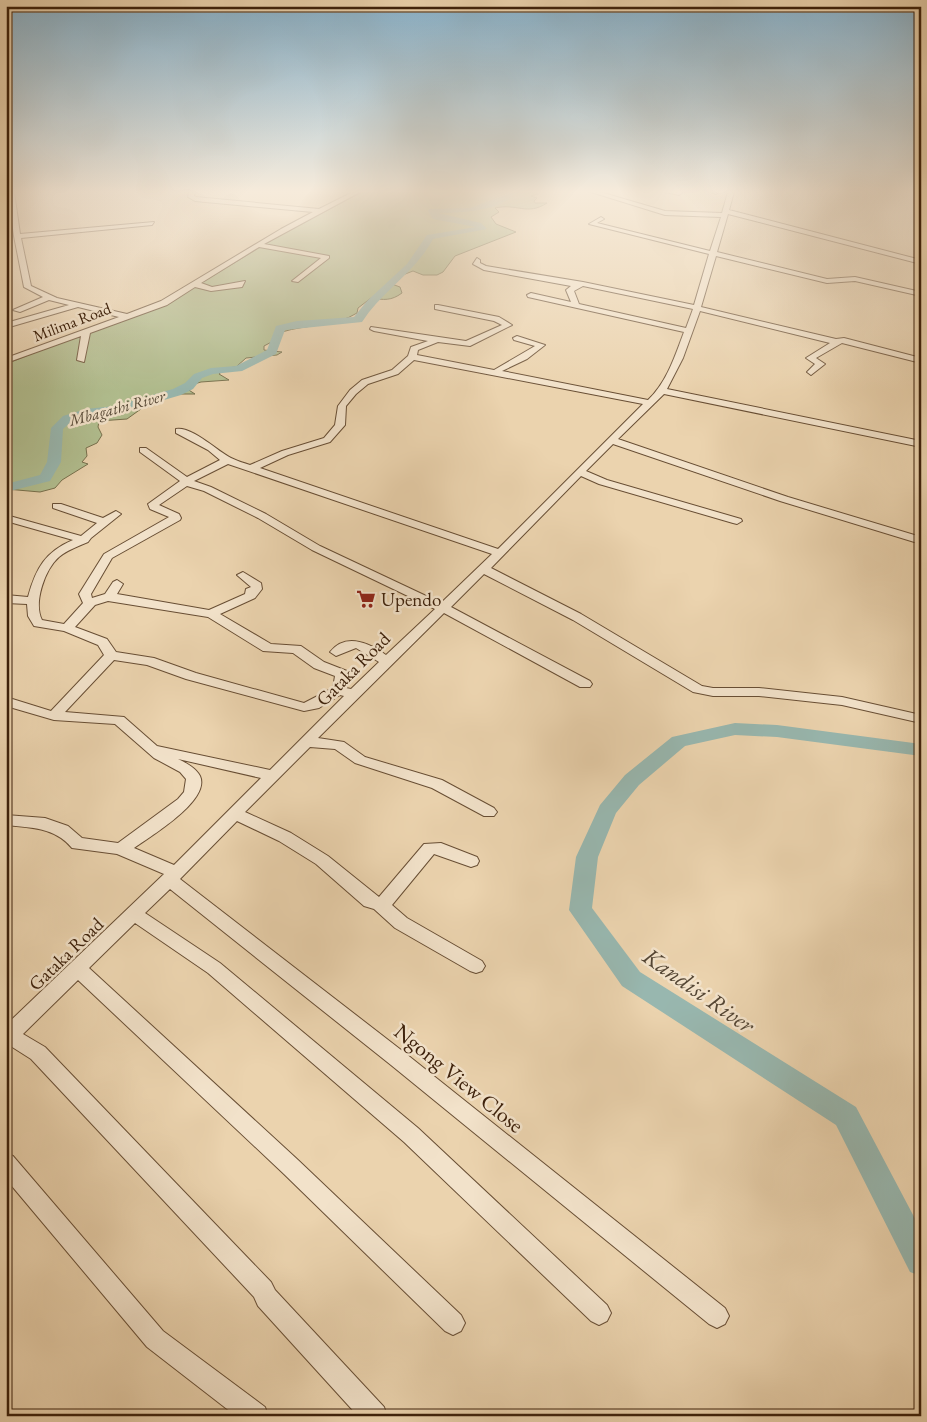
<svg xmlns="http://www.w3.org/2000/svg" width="927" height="1422" font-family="'EB Garamond',serif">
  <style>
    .green { fill: #b1be8f; stroke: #77704d }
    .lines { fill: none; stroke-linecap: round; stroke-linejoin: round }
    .river { fill: #98b7af; fill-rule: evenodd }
    .minor-casing { stroke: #684e34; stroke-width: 2 }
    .minor { fill: #f2e2ca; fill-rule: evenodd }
    .labels { text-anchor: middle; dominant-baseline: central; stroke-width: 5; stroke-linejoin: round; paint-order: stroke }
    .far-street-label { font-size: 16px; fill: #3d210b; stroke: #f2e2ca }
    .far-water-label { font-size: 16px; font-style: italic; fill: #544634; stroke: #f2e2ca }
    .poi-label { font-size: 19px; fill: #3d210b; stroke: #f2e2ca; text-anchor: start }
    .street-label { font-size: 19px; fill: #3d210b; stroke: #f2e2ca }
    .near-street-label { font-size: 22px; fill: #3d210b; stroke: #f2e2ca }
    .near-water-label { font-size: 24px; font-style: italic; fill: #544634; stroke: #f2e2ca }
  </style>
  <rect width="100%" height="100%" fill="#ebd3ae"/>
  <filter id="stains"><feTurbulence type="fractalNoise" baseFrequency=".004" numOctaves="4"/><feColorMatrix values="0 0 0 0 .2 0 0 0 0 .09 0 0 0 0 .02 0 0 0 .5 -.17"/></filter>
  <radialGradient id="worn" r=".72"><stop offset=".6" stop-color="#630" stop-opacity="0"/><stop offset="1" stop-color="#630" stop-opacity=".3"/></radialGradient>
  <!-- green -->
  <path class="green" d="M362,192H537L538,194L531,196L537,198L534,201L535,203H547C527,216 517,203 495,208L499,212L491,217L496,224L516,232L455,256L443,272L437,275H423L413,271L395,278L389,283L400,287L402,293C391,301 384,300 371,298L358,308L357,313C335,327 307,324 282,332L279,338L264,346V350L282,352L277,355L246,358L236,367L226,368L219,374L229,380L201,382L184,387L195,394H180L152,401L127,419L99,421L98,427L102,435L97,443L86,448L87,456L82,462L88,464L62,480L55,488L40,492L6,489V364L74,337L163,306L282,234Z"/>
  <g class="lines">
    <!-- river -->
    <g class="river">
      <path d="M507,192H515C503,212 458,213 438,213L481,223L487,229L433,239C415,273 382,291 362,322L285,330L276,354L242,371L213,374L202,378L193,389L181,395L116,414L87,417L71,422L63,429L61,462L50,481L6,492V484L40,475L47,462L51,428L63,416L86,409L115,406L173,389L185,383L194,374L211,368L236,366L267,350L276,326L297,321L354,317L367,301L407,264L427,235L476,227L433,219L428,211L429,209L470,208L505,195Z"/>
      <path d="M735,723L777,725L921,744V756L777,737L735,735L685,746L639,785L616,813L598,857L592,908L640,972L856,1107L921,1230V1276L910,1272L836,1125L622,986L569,910L576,857L600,805L625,775L672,737Z"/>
    </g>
    <!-- minor casing -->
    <g class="minor-casing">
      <g id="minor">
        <path d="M8,192H14L20,234L154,222L152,225L21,238L31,286L57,298L127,314L161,301L281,229L313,212L195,201L188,197L189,192H195L194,196L196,197L319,209L353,192H360L264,244L329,256V258L298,282L292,281L321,258L259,247L201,283L212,287L245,281L242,287L211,291L195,287L167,305L90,333L84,362L77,360L81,336L6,363V358L119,317L78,307L6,328V323L69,305L49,300L20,312L13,310L43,297L24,287L14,236Z"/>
        <path d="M591,192H600L665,211L722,213L728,192H734L729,210L921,260V264L728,214L717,252L827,279L855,277L921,292V296L855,281L827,283L716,256L701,307L836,339L844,338L921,358V363L842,343L816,358L825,364L811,375L807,372L815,364L806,358L830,343L700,311L683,358L667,389L921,441V447L664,394L618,439L788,497L921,537V544L780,501L613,444L586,471L607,480L741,519L742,521L737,524L733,523L599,484L581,476L491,568L581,614L702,686L713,688H759L842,697L921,715V723L842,705L759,696H713L693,692L573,620L484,574L451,607L590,681L592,684L590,687H580L444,613L318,738L344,742L365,757L442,780L494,808L497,812L494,816H484L432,788L355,763L335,749L310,747L245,812L291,833L328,856L379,897L424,844L441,843L477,857L479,861L477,865L471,867L434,854L392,905L407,918L482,961L485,966L482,971L476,973L470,971L395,928L374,909L364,906L316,864L279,841L237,821L180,879L405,1053L725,1308L729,1316L725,1324L717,1328L709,1324L391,1065L170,889L145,913L220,963L418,1128L607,1305L611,1313L607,1321L599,1325L591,1321L404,1142L208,973L135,923L89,968L298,1160L461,1315L465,1323L461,1331L453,1335L445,1331L284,1174L78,980L23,1034L45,1047L271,1282L275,1290L384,1407L387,1416H358L258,1306L254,1297L31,1059L9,1045L6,1046V1025L164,874L117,854L72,848C54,827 32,828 6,825V815L45,818L68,826L82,838L118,843L178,799L184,792L186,779L180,772L154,758L115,724L54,720L6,706V697L51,711L104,655L98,645L64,631L34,626L28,616L27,604L6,603V595L28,597C36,568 45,552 73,540L6,521V515L81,536L97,523L53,508V504H61L103,518L116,511L121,514L91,538L88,542C79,546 67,550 59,557C45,569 33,603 42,620L64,624L83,603L79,594L104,554L169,517L150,509L148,504L180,481L140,452V448H146L187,477L220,460L208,450L176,433V429C192,426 217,451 231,458C237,461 244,463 250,465L282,451L324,438L335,425L338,406L350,390L362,380L392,370L408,356L411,347L428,341L374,331L370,329L371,327L466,341L502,325L494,321L435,309V305H438L499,317L512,325L470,346L438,342L418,350L417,355L494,370L535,346L514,340L513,338L517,336L545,345L527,359L502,371L648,400C667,382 675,356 684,332L528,297L527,295L531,293L571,302L566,290L571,286L484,270L473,264L477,258L480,260V263L486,266L583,282L694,305L709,254L589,224L601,217L604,219L597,223L710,251L721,217L665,215ZM583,286L693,309L686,328L579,304L574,291ZM414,360L643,404L498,549L260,468L288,455L330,442L345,425L346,406L356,394L368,384L398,374ZM228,464L492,554L441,603L320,546L266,514L211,487L194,481ZM187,486L204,491L258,518L312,550L435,609L386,655C369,643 346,632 330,652L336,656L356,648L379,662L351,689L346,688L349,674L347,671L324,662L301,646L271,644L220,614L255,598L262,589L261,583L243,572L237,575L251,587L246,589L245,594L209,610L117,594L123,584L117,580L113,582L105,594L92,598L91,594L112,558L180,520L181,518L179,514L159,505ZM108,601L208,617L263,651L293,653L314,668L335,676L333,688L304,703L196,673L154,658L116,652L107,639L75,627L95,605ZM114,660L147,665L186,679L304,711L319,708L340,695L344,696L270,770L157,746L124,717L65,712ZM178,759L261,778L174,865L134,848C151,836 211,800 200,776C196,768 186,763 178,759Z"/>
        <path d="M665,192H681L682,193L679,195Z"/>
        <path d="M711,192H719L716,194Z"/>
        <path d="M6,1153L13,1156L163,1331L265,1407L268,1416H236L147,1347L6,1179Z"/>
      </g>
    </g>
    <!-- minor -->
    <use href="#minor" class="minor"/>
  </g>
  <!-- sky -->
  <linearGradient id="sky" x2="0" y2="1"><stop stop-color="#88b5d1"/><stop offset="0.49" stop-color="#f6ebdb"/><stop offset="1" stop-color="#f6ebdb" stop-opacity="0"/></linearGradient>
  <rect width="927" height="391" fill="url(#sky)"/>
  <!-- icons -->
  <defs>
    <g id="supermarket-bare" transform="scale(1.5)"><path d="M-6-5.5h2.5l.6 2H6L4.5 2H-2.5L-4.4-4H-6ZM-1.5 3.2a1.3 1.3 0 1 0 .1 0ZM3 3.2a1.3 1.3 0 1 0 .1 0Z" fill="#8f2418" stroke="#f2e2ca" stroke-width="2.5" paint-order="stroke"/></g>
  </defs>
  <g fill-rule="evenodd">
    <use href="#supermarket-bare" x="366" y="599"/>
  </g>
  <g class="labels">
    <!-- far-street labels -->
    <g class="far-street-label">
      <text transform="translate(72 322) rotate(-21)">Milima Road</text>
    </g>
    <!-- far-water labels -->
    <g class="far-water-label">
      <text transform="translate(117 408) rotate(-15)">Mbagathi River</text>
    </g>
    <!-- poi labels -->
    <g class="poi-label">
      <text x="381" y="599">Upendo</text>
    </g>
    <!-- street labels -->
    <g class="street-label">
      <text transform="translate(353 669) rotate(-45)">Gataka Road</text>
      <text transform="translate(66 954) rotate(-44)">Gataka Road</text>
    </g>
    <!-- near-street labels -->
    <g class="near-street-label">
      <text transform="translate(459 1078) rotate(39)">Ngong View Close</text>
    </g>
    <!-- near-water labels -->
    <g class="near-water-label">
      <text transform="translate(699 990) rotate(35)">Kandisi River</text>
    </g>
  </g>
  <!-- margin -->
  <rect width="927" height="1422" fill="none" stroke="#ebd3ae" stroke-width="25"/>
  <rect x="8" y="8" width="912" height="1407" fill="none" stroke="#3d210b" stroke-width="2.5"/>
  <rect x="12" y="12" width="902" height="1397" fill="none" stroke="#3d210b"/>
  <rect width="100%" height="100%" filter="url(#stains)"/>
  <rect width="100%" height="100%" fill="url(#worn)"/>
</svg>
